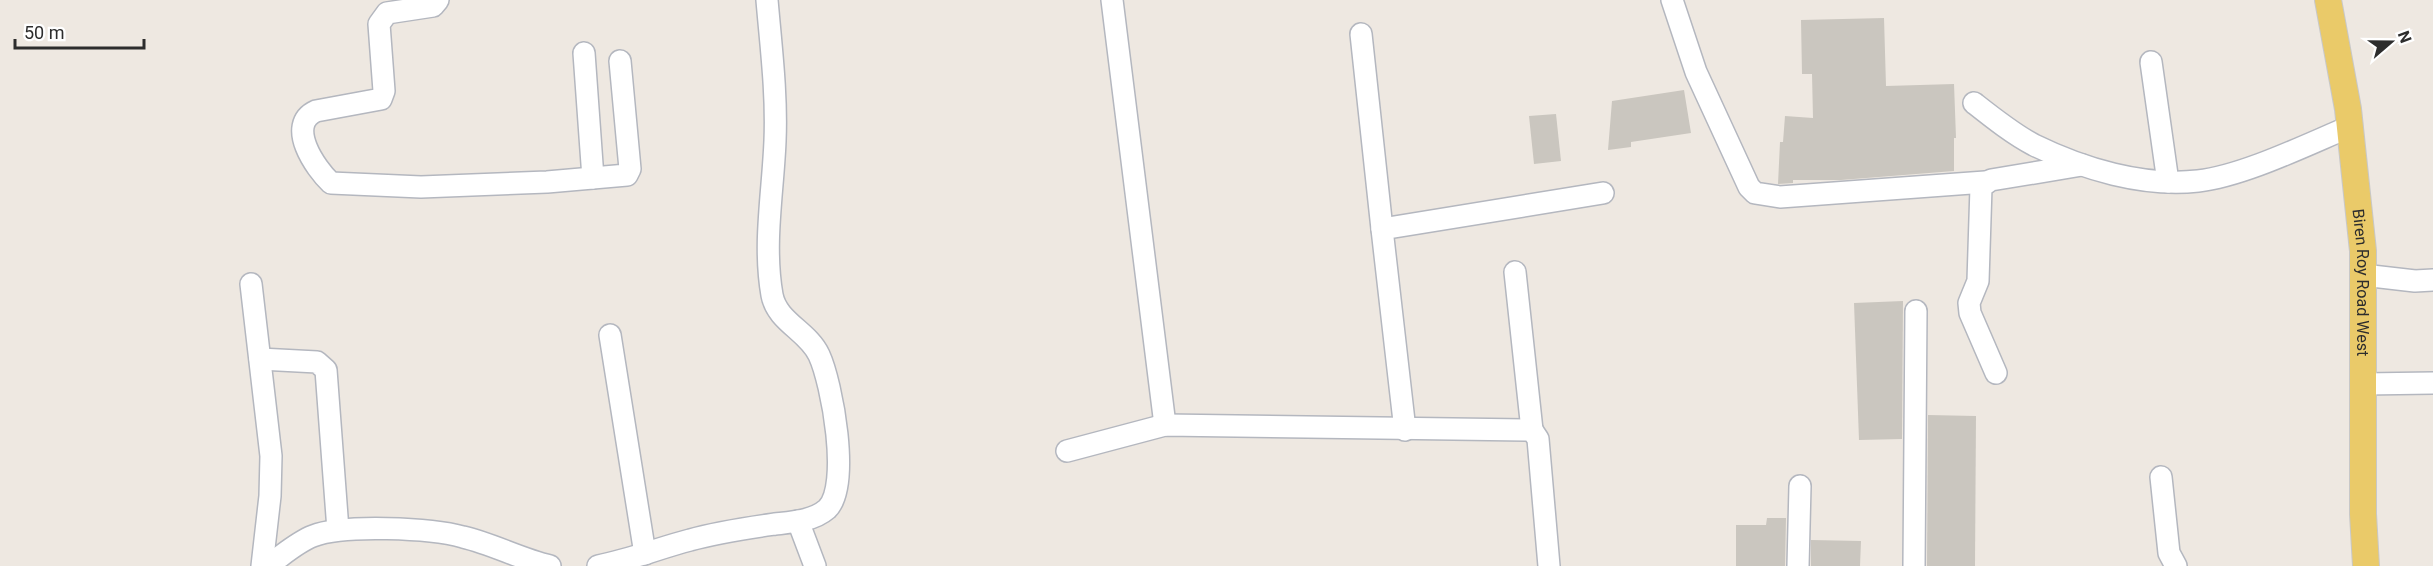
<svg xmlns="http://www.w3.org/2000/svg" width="2433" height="566" font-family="Roboto,sans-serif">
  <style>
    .building { fill: #cac6bf }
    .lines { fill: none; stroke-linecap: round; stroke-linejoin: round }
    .minor-casing { stroke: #b4b7bf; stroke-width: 24 }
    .major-casing { stroke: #c8c8c8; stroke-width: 28 }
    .minor { stroke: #fff; stroke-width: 21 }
    .major { stroke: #eaca69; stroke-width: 26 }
    .labels { text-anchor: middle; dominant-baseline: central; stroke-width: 4.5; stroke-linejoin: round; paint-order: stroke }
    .street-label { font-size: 16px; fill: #2d2d2d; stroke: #fff }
  </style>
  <rect width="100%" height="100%" fill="#eee8e1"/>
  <!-- building -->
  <g class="building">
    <path d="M1884,18L1886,86L1954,84L1956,138H1954V171L1841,180H1793V183L1778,184L1780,142H1783L1785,116L1813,118L1812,74H1802L1801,20Z"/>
    <path d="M1684,90L1691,133L1631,142V147L1608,150L1612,101Z"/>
    <path d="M1556,114L1561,161L1534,164L1529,116Z"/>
    <path d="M1903,301L1902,439L1859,440L1854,303Z"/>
    <path d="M1928,415L1976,416L1975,566H1927Z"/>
    <path d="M1767,518H1786L1785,566H1736V525H1766Z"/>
    <path d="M1811,540L1861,541L1860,566H1811Z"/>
  </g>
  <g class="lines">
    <!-- minor casing -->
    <g class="minor-casing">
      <g id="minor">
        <path d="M438,0L433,6L387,13L379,24L384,91L381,99L316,111C285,125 316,169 331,183L421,187L547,182L627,175L630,169L620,61"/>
        <path d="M1112,0L1165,425"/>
        <path d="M1672,0L1696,72L1749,187L1755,193L1780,197L1985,182"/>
        <path d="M1361,34L1382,229"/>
        <path d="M584,53L593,178"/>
        <path d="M2151,62L2168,182"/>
        <path d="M1974,103C1993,118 2013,134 2034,145C2083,169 2143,187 2198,181C2243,176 2306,145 2349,127"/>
        <path d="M1515,272L1532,430"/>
        <path d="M2363,275L2415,281L2433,280"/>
        <path d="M251,284L271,456L270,496L262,566"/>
        <path d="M610,335L645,554"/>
        <path d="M260,359L317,362L326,370L338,530"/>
        <path d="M1996,373L1970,313L1969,303L1978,281L1981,187L1991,180L2082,165"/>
        <path d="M2364,384L2433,383"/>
        <path d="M1405,430L1382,229L1603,193"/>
        <path d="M1067,451L1165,425L1532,430L1538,439L1549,566"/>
        <path d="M2161,477L2169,553L2176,566"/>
        <path d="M798,521L815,566"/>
        <path d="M267,566C282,556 297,542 313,536C343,524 431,528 463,537C493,544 520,559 550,566"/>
        <path d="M598,566C630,560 659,548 690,540C718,532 747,528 775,524C793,522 813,521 827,509C851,486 832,383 819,355C808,331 777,322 772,295C763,244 773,192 775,141C777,94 771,47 767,0"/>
        <path d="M1798,566L1800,486"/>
        <path d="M1914,566L1916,311"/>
      </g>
    </g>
    <!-- major casing -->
    <g class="major-casing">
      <g id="major">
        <path id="s1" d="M2328,0L2348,109L2363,251V514L2366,566"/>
      </g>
    </g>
    <!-- minor -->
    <use href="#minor" class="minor"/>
    <!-- major -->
    <use href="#major" class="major"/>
  </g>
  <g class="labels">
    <!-- street labels -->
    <g class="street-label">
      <text stroke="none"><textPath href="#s1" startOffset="285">Biren Roy Road West</textPath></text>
    </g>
  </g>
  <!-- north arrow -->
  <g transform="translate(2391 42) rotate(70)" stroke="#ffffff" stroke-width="4.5" paint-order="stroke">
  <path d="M0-4.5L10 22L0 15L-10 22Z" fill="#2d2d2d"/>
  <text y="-9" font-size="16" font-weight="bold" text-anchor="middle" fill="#2d2d2d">N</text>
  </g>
  <!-- scale -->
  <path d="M15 39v9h129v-9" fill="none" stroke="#2d2d2d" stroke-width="3"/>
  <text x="24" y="39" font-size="18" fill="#2d2d2d" stroke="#ffffff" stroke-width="4.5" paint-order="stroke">50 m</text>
</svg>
